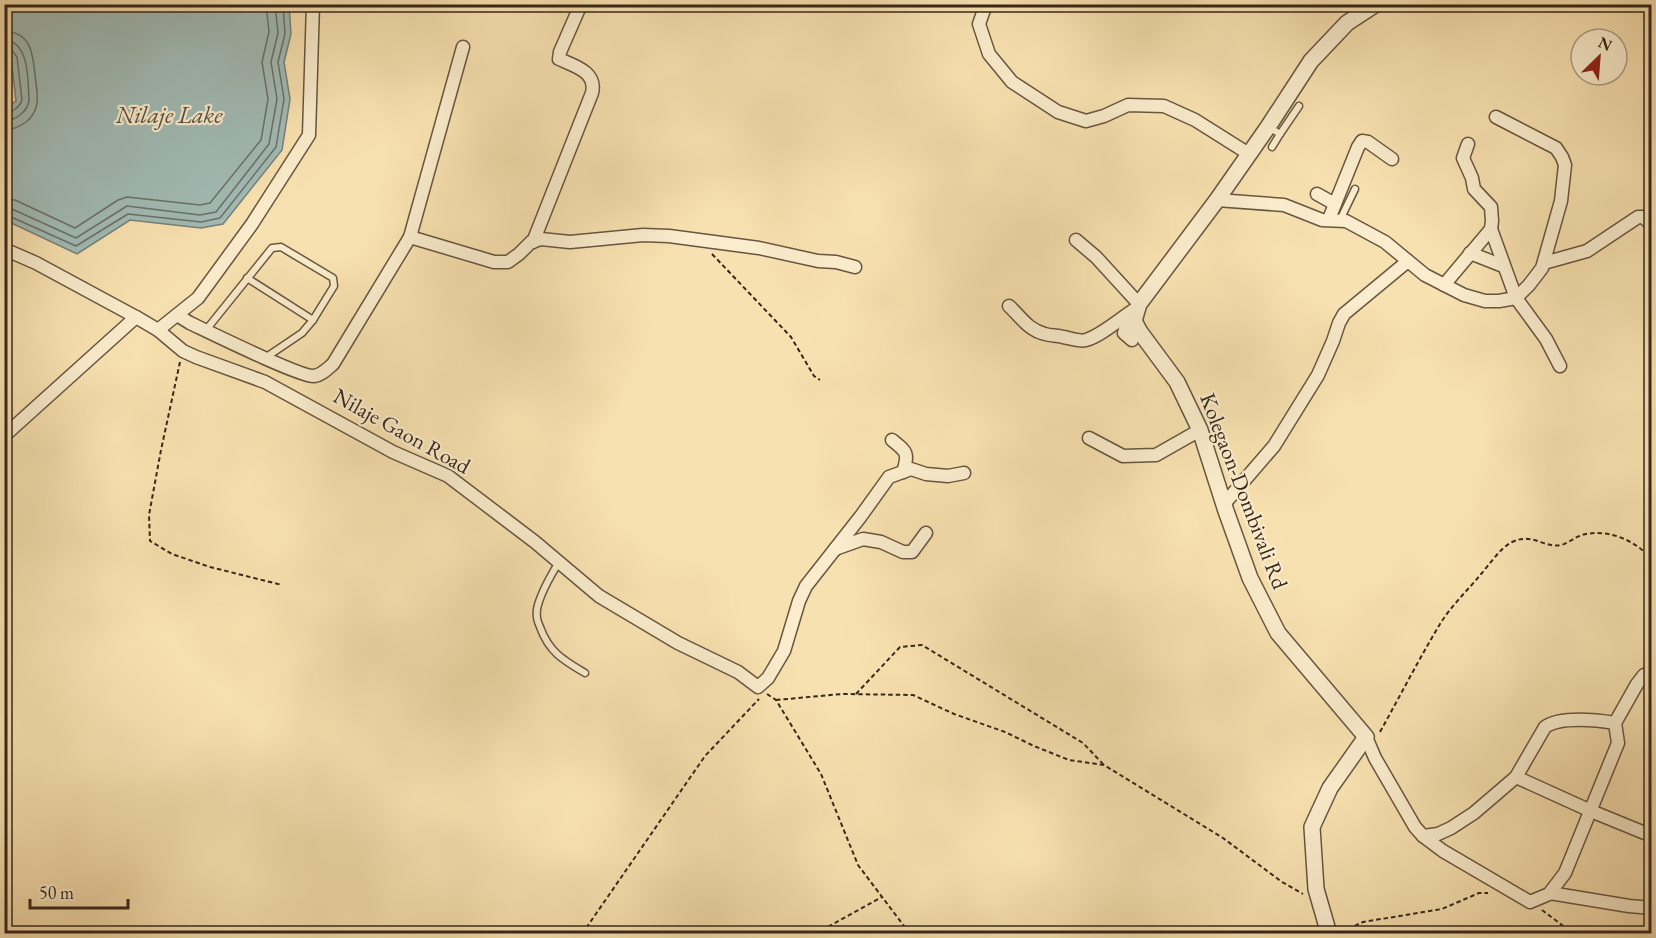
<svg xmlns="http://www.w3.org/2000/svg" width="1656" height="938" font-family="'EB Garamond',serif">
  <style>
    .water { fill: #a1bbb5; stroke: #778077; stroke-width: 1.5 }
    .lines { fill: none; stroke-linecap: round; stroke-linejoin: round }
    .shore { stroke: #6c7168; stroke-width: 1.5 }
    .service-casing { stroke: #675640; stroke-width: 9 }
    .minor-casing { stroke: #675640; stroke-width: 15 }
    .tertiary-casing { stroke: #675640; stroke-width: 18 }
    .path { stroke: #37271b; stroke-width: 2; stroke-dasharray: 4.5 3; stroke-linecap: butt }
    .service { stroke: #faeccc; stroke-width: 6 }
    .minor { stroke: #faeccc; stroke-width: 12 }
    .tertiary { stroke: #faeccc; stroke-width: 15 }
    .labels { text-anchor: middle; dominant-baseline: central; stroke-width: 4.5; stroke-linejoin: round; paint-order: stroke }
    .street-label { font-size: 22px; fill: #37271b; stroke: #faeccc }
    .water-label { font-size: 24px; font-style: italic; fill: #575349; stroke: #faeccc }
  </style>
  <rect width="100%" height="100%" fill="#f8e1b0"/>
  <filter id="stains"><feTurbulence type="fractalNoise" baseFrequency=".00333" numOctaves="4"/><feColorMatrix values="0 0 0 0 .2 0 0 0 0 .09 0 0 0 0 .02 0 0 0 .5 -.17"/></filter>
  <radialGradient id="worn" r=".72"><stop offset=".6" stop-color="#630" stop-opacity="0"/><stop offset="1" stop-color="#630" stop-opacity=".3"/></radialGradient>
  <!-- water -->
  <path class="water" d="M5,4L289,5L291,34L284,62L290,99L282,150L223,224L201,228L130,220L77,254L5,220V109L16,101L11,58L5,51Z"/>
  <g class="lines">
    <!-- shore -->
    <g class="shore">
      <path d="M4,31C31,32 33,54 35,75C37,93 42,109 26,122C19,127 13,130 4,130"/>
      <path d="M4,40C30,41 28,82 29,101C27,112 16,120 4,121"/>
      <path d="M4,47L11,49L17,57L22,100C20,107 11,113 4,114"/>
      <path d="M4,199L15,200L75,228L118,200L127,197L200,205L210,203L261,140L268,99L262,62L269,32L266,4"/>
      <path d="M4,208L12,209L76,238L127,206L200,215L216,212L269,144L277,99L271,62L278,33L275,4"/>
      <path d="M4,215L9,216L76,246L128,214L201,222L220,218L276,147L284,99L278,62L285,34L283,4"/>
    </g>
    <!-- service casing -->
    <g class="service-casing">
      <g id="service">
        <path d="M1269,127L1280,134L1299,106"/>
        <path d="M1272,147L1280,134"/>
        <path d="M1340,220L1355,189"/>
        <path d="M247,278L313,320"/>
        <path d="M206,330L272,248L281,247L333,278L334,286L313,320L302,333L265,358"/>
        <path d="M559,562C551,575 540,594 537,609C536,616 537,621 540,627C549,652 563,660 585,673"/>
      </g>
    </g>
    <!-- minor casing -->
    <g class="minor-casing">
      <g id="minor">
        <path d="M986,4L979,24L989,54L1012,82L1058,112L1086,121L1104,116L1128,105L1164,106L1195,120L1249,154"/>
        <path d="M1317,194L1335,204"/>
        <path d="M1217,200L1284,205L1322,220L1346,221L1385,242L1425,275L1464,295L1485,301H1499L1516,298L1529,285L1542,268L1561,201L1565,165L1562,157L1556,148L1496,117"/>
        <path d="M1329,219L1358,147L1362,141L1368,142L1392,159"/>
        <path d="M1491,229L1516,298L1546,339L1560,366"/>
        <path d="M410,237L494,262H508L519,254L531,242L541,239L570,242L643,235L669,236L759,248L818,261L836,262L855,267"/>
        <path d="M1076,240L1096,257L1139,304"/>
        <path d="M533,242L592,93C597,72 575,66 559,59L560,52L581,4"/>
        <path d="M4,249L36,263L136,317L158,330L183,351L196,357L265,382L393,452L448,476L535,542L599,596L678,643L738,672L758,687L768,678L784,651L799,601L806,586L861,516L889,477L911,469L926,474L948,476L964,473"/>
        <path d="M1470,253L1503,266"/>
        <path d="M1544,263L1587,251L1638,217H1643L1652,225"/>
        <path d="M1444,285L1491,229L1492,221L1491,207L1474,189L1472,178L1463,158L1468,144"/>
        <path d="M1009,306C1021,317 1028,330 1045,334C1051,336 1057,335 1063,337C1070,338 1078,342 1086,340C1101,336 1122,317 1137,308"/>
        <path d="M177,315L190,323C209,332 300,377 314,376C322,375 327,369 333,364L410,237L463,47"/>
        <path d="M158,330L198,298L252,224L309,135L313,4"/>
        <path d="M1132,340L1124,333L1125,330L1134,321"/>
        <path d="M4,436L136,317"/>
        <path d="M1089,438L1123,456L1156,455L1200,430"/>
        <path d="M892,440C907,452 909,453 903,472"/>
        <path d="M1224,504L1274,446L1318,375L1333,341L1339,323L1344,314L1408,261"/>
        <path d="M835,549L863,539L881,542L903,552H912L926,533"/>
        <path d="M1366,737L1375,758L1415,827L1423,836L1443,851L1530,902L1549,894L1565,873L1618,743L1615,723L1637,684L1644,675L1652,673"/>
        <path d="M1516,777L1591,811L1652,836"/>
        <path d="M1423,836L1438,834L1451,828L1474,813L1516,777L1545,727C1560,716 1597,720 1615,723"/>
        <path d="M1550,893L1629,906L1652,908"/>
      </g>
    </g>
    <!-- tertiary casing -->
    <g class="tertiary-casing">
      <path id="tertiary" d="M1329,934L1316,889L1312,827L1330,788L1366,737L1278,633L1250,578L1226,511L1200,430L1177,382L1140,332L1134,321L1139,304L1217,200L1268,127L1311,61L1347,23L1376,4"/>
    </g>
    <!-- path -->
    <g class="path">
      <path d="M712,254L791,337L814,376L820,380"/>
      <path d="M180,362L161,450L149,515L150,541L172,554L210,567L282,585"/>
      <path d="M767,694L776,700L821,774L858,865L910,934"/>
      <path d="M856,694L900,647L922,645L1083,743L1104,765"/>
      <path d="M776,700L842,694L913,695L954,714L1005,732L1034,746L1069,760L1104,765L1223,838L1282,882L1303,894"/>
      <path d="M1380,732C1400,696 1419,659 1440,624C1451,606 1468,590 1481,574C1490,564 1500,548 1512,542C1533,532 1545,549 1561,545C1569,543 1575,537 1582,535C1607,528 1636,540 1652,560"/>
      <path d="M1542,910L1574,934"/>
      <path d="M582,934L705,756L759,699"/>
      <path d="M815,934L882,897"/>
      <path d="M1343,934L1344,931L1363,922L1442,909L1479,893H1488"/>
      <path d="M1559,934L1562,925"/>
    </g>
    <!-- service -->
    <use href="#service" class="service"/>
    <!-- minor -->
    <use href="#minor" class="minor"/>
    <!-- tertiary -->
    <use href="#tertiary" class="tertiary"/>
  </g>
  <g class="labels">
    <!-- street labels -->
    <g class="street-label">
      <text transform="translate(402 431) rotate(29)">Nilaje Gaon Road</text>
      <text transform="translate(1244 491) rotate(69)">Kolegaon-Dombivali Rd</text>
    </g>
    <!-- water labels -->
    <g class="water-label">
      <text x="169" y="114">Nilaje Lake</text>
    </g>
  </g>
  <!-- margin -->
  <rect width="1656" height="938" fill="none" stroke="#f8e1b0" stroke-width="24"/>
  <rect x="6" y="6" width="1644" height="926" fill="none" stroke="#37271b" stroke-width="3"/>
  <rect x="12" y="12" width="1632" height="914" fill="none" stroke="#37271b" stroke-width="1.5"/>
  <!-- north arrow -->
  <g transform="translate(1599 57) rotate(25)"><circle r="28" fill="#faeccc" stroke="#ac9d85" stroke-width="1.5"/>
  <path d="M0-4.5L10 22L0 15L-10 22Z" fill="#8f2418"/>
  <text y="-9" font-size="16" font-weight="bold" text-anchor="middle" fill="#37271b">N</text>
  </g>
  <!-- scale -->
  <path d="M30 899v9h98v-9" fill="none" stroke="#37271b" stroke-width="3"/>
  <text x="39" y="899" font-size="18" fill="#37271b" stroke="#faeccc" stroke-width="4.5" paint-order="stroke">50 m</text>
  <rect width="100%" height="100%" filter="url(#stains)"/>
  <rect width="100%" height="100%" fill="url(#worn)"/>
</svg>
